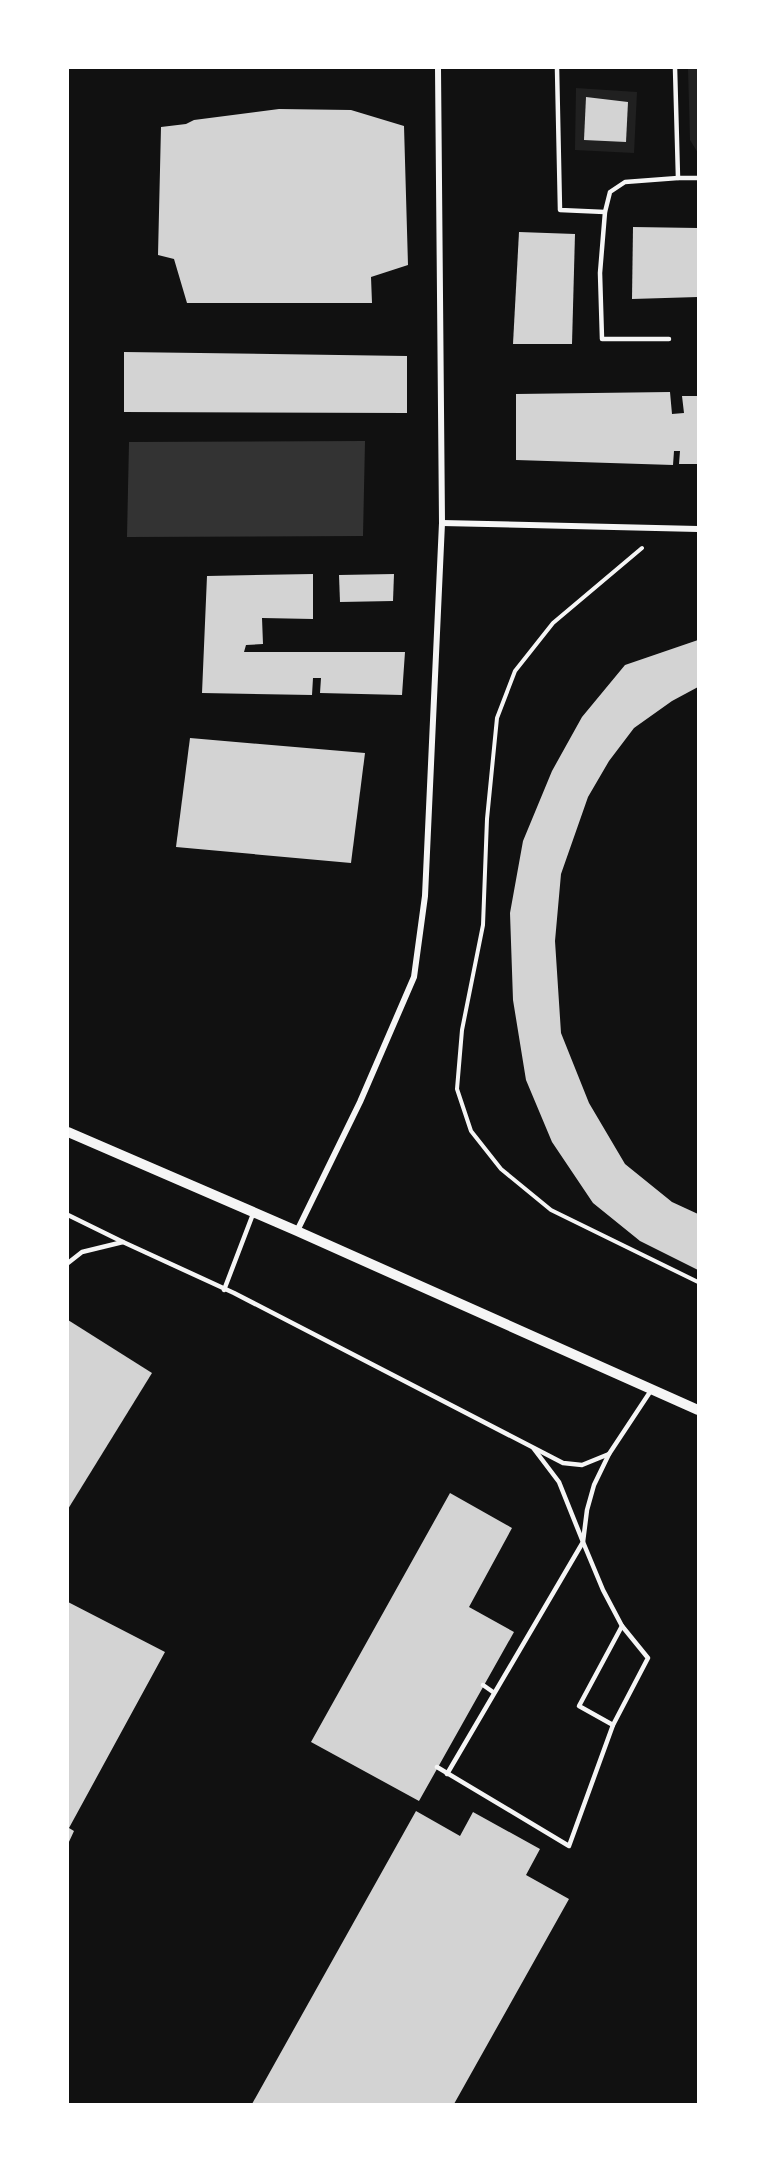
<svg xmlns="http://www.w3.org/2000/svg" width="766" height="2172" font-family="Lato,sans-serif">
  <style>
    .green { fill: #202020 }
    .water { fill: #333 }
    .building { fill: #d3d3d3 }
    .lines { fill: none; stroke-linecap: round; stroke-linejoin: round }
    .path { stroke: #f5f5f5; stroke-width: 4 }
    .service { stroke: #f5f5f5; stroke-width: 4.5 }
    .minor { stroke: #f5f5f5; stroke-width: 6 }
    .tertiary { stroke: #f5f5f5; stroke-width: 10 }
  </style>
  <rect width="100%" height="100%" fill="#111"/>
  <!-- green -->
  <g class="green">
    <path d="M688,68H698V153L690,140Z"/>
    <path d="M576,88L637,92L634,153L575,150Z"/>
  </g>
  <!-- water -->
  <path class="water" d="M365,441L363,536L127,537L129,442Z"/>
  <!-- building -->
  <g class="building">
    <path d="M586,97L628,102L626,142L584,140Z"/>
    <path d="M279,109L351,110L404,126L408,265L371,277L372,303H187L174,259L158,255L161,127L186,124L194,120Z"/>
    <path d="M633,227L698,228V297L632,299Z"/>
    <path d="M519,232L575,234L572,344H513Z"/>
    <path d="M124,352L407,356V413L124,412Z"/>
    <path d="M670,392L672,414L684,413L682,396H698V464H679L680,451H674L673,465L516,460V394Z"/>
    <path d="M313,574V619L262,618L263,644L246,645L244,652H405L402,695L320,693L321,678H313L312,695L202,693L207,576Z"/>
    <path d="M394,574L393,601L340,602L339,575Z"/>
    <path d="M698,640V687L672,701L634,728L609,761L588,797L561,874L555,941L561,1033L589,1103L625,1164L672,1202L698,1214V1270L640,1241L593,1203L552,1142L526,1080L513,1000L510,913L523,841L552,771L582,717L625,665Z"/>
    <path d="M190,738L365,753L351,863L176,847Z"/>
    <path d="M68,1320L152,1373L68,1509Z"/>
    <path d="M450,1493L512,1528L469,1607L514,1632L419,1801L311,1742Z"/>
    <path d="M68,1602L165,1652L69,1828L74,1831L68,1844Z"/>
    <path d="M416,1811L460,1836L473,1812L540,1849L526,1875L569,1899L454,2104H252Z"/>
  </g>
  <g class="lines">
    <!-- path -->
    <path class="path" d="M642,548L553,623L515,671L497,718L487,819L483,925L462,1030L457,1089L471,1131L501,1169L551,1210L698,1282"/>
    <!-- service -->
    <g class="service">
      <path d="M557,68L560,210L605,212"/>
      <path d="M675,68L678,178"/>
      <path d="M669,339H602L600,273L605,212L610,192L625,182L678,178H698"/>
      <path d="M68,1215L123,1242"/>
      <path d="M68,1263L82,1252L123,1242L234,1293L563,1463L582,1465L609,1454"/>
      <path d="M224,1290L253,1214"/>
      <path d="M483,1685L493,1692"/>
      <path d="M613,1725L579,1706L622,1626"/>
      <path d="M437,1767L569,1846L613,1725L648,1658L622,1626L603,1590L583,1542L587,1510L594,1485L609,1454L652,1389"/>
      <path d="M447,1774L583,1542L559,1482L534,1449"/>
    </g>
    <!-- minor -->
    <g class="minor">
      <path d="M442,523L698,529"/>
      <path d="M297,1231L360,1102L414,977L425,896L442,523L438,68"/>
    </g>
    <!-- tertiary -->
    <path class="tertiary" d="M68,1132L297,1231L698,1410"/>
  </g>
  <!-- border -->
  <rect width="766" height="2172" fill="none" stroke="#ffffff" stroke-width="138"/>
</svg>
